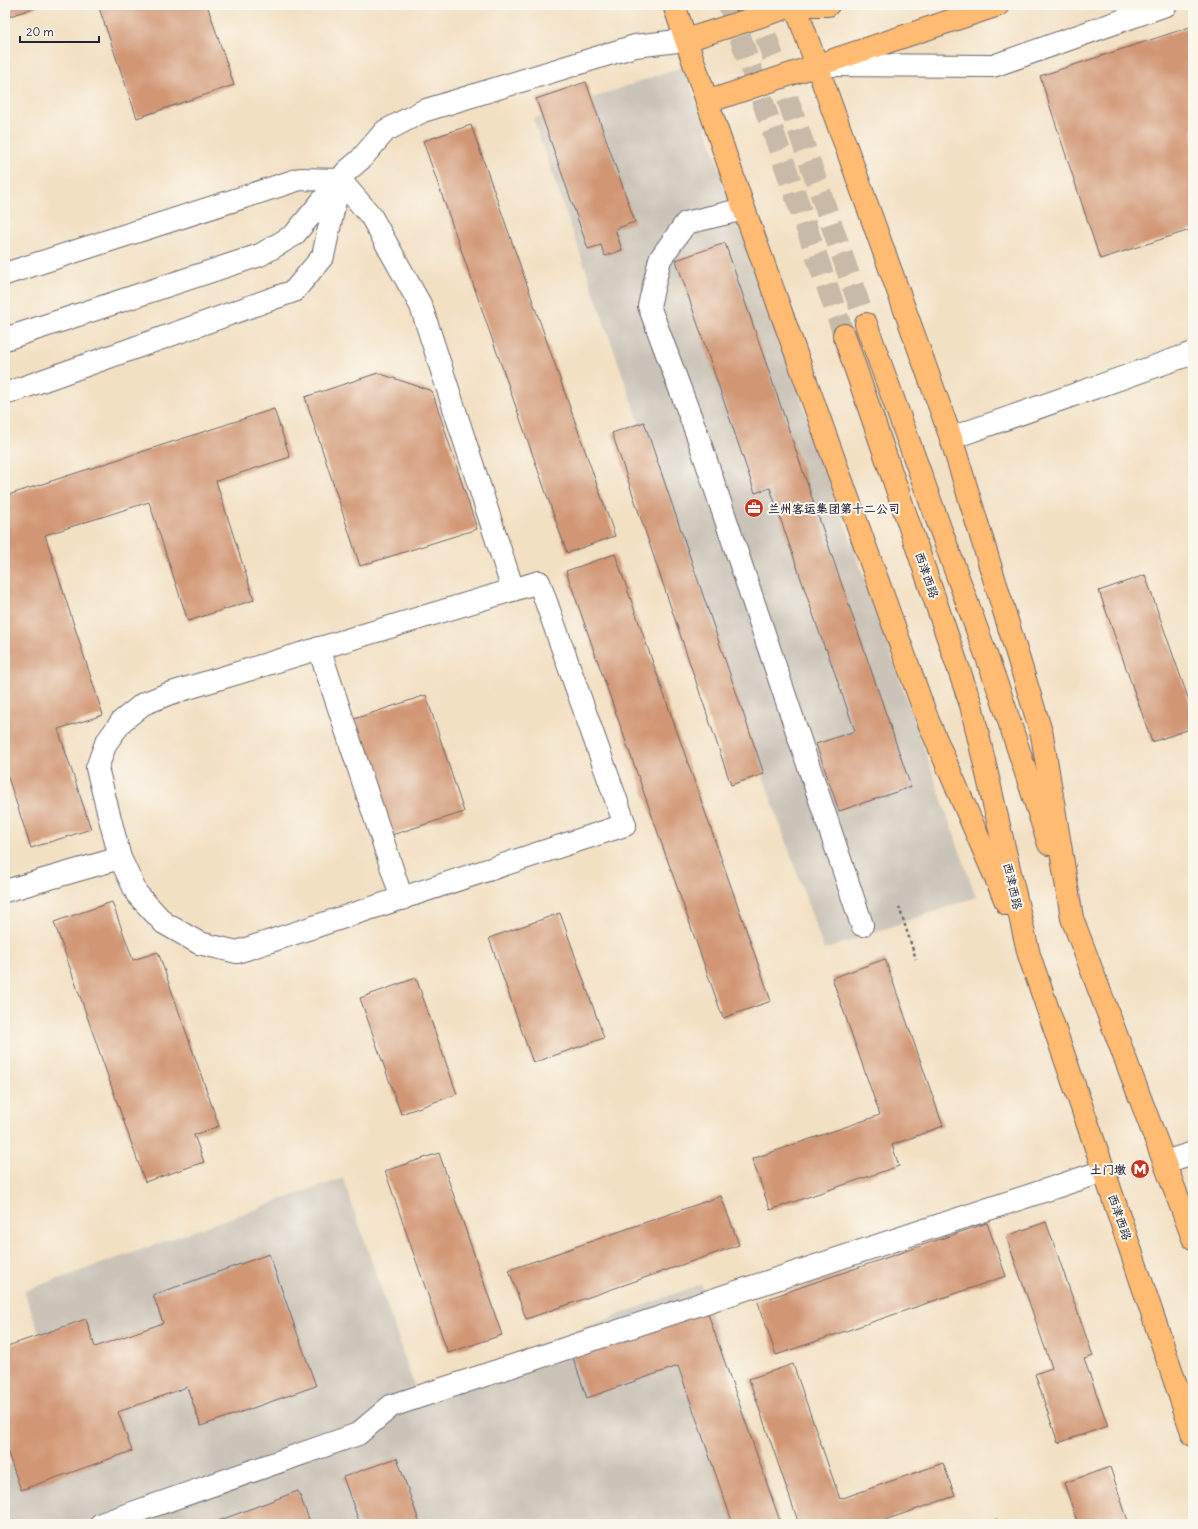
<svg xmlns="http://www.w3.org/2000/svg" width="1198" height="1529" font-family="Delius,'LXGW WenKai TC',sans-serif">
  <style>
    .industrial { fill: #cac3b8 }
    .building { fill: #d19775 }
    .lines { fill: none; stroke-linecap: round; stroke-linejoin: round }
    .major-tunnel { stroke: #c8baa8; stroke-width: 22; stroke-dasharray: 22 11; stroke-linecap: butt }
    .minor-casing { stroke: #6b646b; stroke-width: 24 }
    .major-casing { stroke: #6b646b; stroke-width: 24 }
    .path { stroke: #6b646b; stroke-width: 2.5; stroke-dasharray: 3 3; stroke-linecap: butt }
    .minor { stroke: #fff; stroke-width: 22 }
    .major { stroke: #ffbb71; stroke-width: 22 }
    .labels { text-anchor: middle; dominant-baseline: central; stroke-width: 4; stroke-linejoin: round; paint-order: stroke }
    .poi-label { font-size: 12px; font-weight: bold; fill: #22223b; stroke: #fbf7ec; text-anchor: start }
    .street-label { font-size: 12px; fill: #22223b; stroke: #fbf7ec }
  </style>
  <rect width="100%" height="100%" fill="#fbf7ec"/>
  <filter id="ink" filterUnits="userSpaceOnUse"><feTurbulence type="fractalNoise" baseFrequency=".025" numOctaves="2"/><feDisplacementMap in="SourceGraphic" scale="8" xChannelSelector="R" yChannelSelector="G"/><feConvolveMatrix kernelMatrix="1 2 1 2 8 2 1 2 1" color-interpolation-filters="sRGB"/></filter>
  <filter id="wash" filterUnits="userSpaceOnUse"><feTurbulence type="fractalNoise" baseFrequency=".012" numOctaves="4" result="noise"/><feDisplacementMap in="SourceGraphic" scale="16" xChannelSelector="R" yChannelSelector="G"/><feGaussianBlur stdDeviation="0.9" result="paint"/><feColorMatrix in="noise" values="0 0 0 0 0 0 0 0 0 0 0 0 0 0 0 0 0 1.4 0 .05"/><feComposite in="paint" operator="in"/></filter>
  <g filter="url(#wash)">
    <rect width="100%" height="100%" fill="#f2e0c3"/>
    <!-- industrial -->
    <g class="industrial">
      <path d="M684,66L976,897L824,950L533,119Z"/>
      <path d="M343,1178L416,1391L701,1284L781,1524H5V1467L78,1441L24,1291Z"/>
    </g>
    <g id="blocks">
      <!-- building -->
      <g class="building">
        <path d="M5,5H42L5,18Z"/>
        <path d="M98,5H207L234,85L137,118Z"/>
        <path d="M1193,26V229L1100,259L1040,76Z"/>
        <path d="M586,82L635,222L615,229L622,250L605,256L601,245L588,249L536,99Z"/>
        <path d="M471,125L615,536L567,553L423,141Z"/>
        <path d="M725,243L911,787L839,811L816,744L855,731L826,648L825,649L770,488L755,493L676,260Z"/>
        <path d="M378,373L432,391L477,529L360,566L305,397Z"/>
        <path d="M274,409L290,457L216,481L254,600L188,621L149,502L45,535L103,715L58,729L91,829L31,848L5,768V496Z"/>
        <path d="M644,422L764,774L731,785L612,433Z"/>
        <path d="M615,554L771,1001L723,1018L566,571Z"/>
        <path d="M1145,575L1193,712V728L1152,742L1099,591Z"/>
        <path d="M426,695L464,812L392,835L354,719Z"/>
        <path d="M112,902L133,960L158,952L219,1126L194,1135L204,1162L145,1182L54,922Z"/>
        <path d="M560,913L604,1038L533,1063L489,938Z"/>
        <path d="M885,959L943,1126L892,1145L899,1166L770,1210L752,1159L880,1115L832,978Z"/>
        <path d="M416,978L457,1094L401,1114L360,998Z"/>
        <path d="M439,1153L502,1335L448,1353L385,1171Z"/>
        <path d="M721,1196L739,1245L526,1319L509,1270Z"/>
        <path d="M1046,1222L1093,1356L1084,1359L1108,1426L1058,1443L1035,1374L1052,1368L1006,1236Z"/>
        <path d="M987,1223L1006,1276L776,1355L758,1302Z"/>
        <path d="M269,1254L316,1386L201,1426L187,1387L118,1412L132,1451L21,1490L5,1445V1347L86,1319L95,1347L163,1323L153,1295Z"/>
        <path d="M706,1308L781,1524H733L678,1366L587,1398L572,1355Z"/>
        <path d="M793,1364L840,1499L943,1463L955,1496L873,1524H799L749,1379Z"/>
        <path d="M397,1458L420,1524H360L343,1477Z"/>
        <path d="M1110,1467L1129,1524H1078L1064,1483Z"/>
        <path d="M298,1491L311,1524H210Z"/>
        <path d="M997,1519L998,1524H984Z"/>
      </g>
    </g>
  </g>
  <g filter="url(#ink)">
    <use href="#blocks" fill-opacity="0" stroke="#6b646b" stroke-width="1"/>
    <g class="lines">
      <!-- major-tunnel -->
      <g class="major-tunnel">
        <path d="M729,5L844,335"/>
        <path d="M755,5L866,324"/>
      </g>
      <!-- minor casing -->
      <g class="minor-casing">
        <g id="minor">
          <path d="M823,65L993,66L1166,5"/>
          <path d="M744,209L686,223L660,259L649,306L698,437L862,925"/>
          <path d="M5,274L300,179L340,180L371,216L421,306L513,590"/>
          <path d="M5,339L260,255L294,235L347,171L361,159L385,131L423,111L635,46L686,40"/>
          <path d="M5,394L294,291L323,256L339,183"/>
          <path d="M951,438L1193,353"/>
          <path d="M539,582L625,825L237,952L199,943L164,923L137,894L120,858L97,768L106,743L122,721L143,704L168,694Z"/>
          <path d="M319,648L402,899"/>
          <path d="M5,891L120,858"/>
          <path d="M1165,1162L1193,1153"/>
          <path d="M101,1524L358,1434L391,1406L1104,1171"/>
        </g>
      </g>
      <!-- major casing -->
      <g class="major-casing">
        <g id="major">
          <path d="M674,5L744,209L928,721L1007,904"/>
          <path d="M795,5L951,438L1042,735L1072,918L1193,1238"/>
          <path d="M686,40L795,5H828"/>
          <path d="M707,102L998,5"/>
          <path d="M866,324L1001,696L1049,844"/>
          <path d="M844,335L971,705L1029,955L1104,1171L1193,1435"/>
        </g>
      </g>
      <!-- path -->
      <path class="path" d="M899,907L916,959"/>
      <!-- minor -->
      <use href="#minor" class="minor"/>
      <!-- major -->
      <use href="#major" class="major"/>
    </g>
  </g>
  <!-- icons -->
  <defs>
    <g id="office-disc" transform="scale(1)"><circle r="9.5" fill="#c8321e" stroke="#fbf7ec"/><path d="M-6-3h4V-5.5h4V-3h4V5H-6ZM-1-4.5V-3h2v-1.5ZM-6 0V1H6V0Z" fill="#fff"/></g>
    <g id="metro-disc" transform="scale(1)"><circle r="9.5" fill="#c8321e" stroke="#fbf7ec"/><path d="M-5.5 5V-5H-3L0 0L3-5H5.5V5H3V-.5L0 4L-3-.5V5Z" fill="#fff"/></g>
  </defs>
  <g fill-rule="evenodd">
    <use href="#office-disc" x="754" y="508"/>
    <use href="#metro-disc" x="1140" y="1169"/>
  </g>
  <g class="labels">
    <!-- poi labels -->
    <g class="poi-label">
      <text x="768" y="508">兰州客运集团第十二公司</text>
      <text x="1126" y="1169" text-anchor="end">土门墩</text>
    </g>
    <!-- street labels -->
    <g class="street-label">
      <text transform="translate(927 575) rotate(71)">西津西路</text>
      <text transform="translate(1013 886) rotate(77)">西津西路</text>
      <text transform="translate(1120 1217) rotate(71)">西津西路</text>
    </g>
  </g>
  <!-- margin -->
  <rect width="1198" height="1529" fill="none" stroke="#fbf7ec" stroke-width="20"/>
  <!-- scale -->
  <path d="M20 36v6h79v-6" fill="none" stroke="#22223b" stroke-width="2"/>
  <text x="26" y="36" font-size="12" fill="#22223b" stroke="#fbf7ec" stroke-width="3" paint-order="stroke">20 m</text>
</svg>
